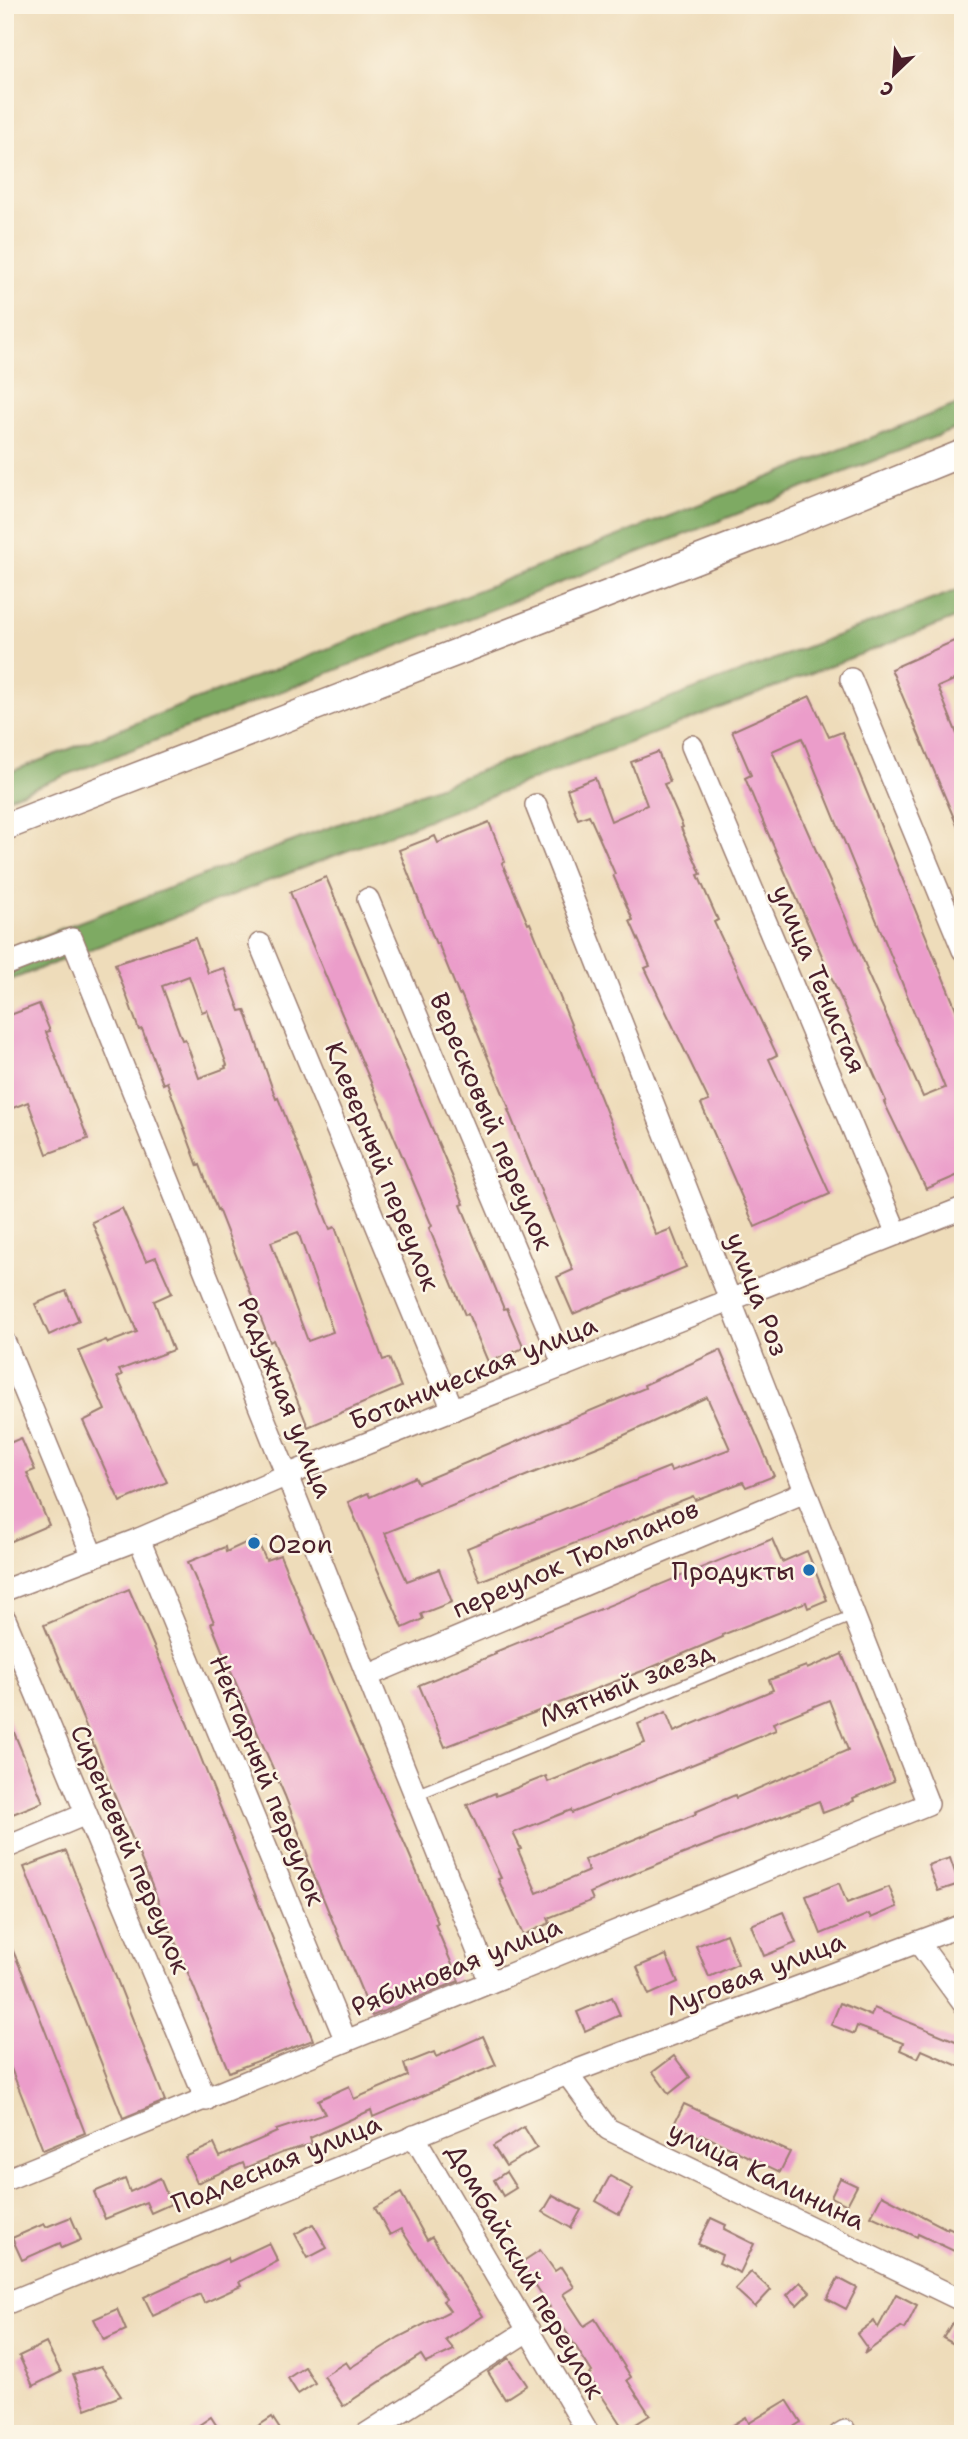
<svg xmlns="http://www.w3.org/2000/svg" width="968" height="2439" font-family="'Shantell Sans',sans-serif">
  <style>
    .forest { fill: #7eaa63; stroke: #646447; stroke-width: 2 }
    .building { fill: #eb9dca; fill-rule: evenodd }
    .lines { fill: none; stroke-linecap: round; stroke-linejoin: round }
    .service-casing { stroke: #9c7e72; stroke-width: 13 }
    .minor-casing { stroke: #9c7e72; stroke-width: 24 }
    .tertiary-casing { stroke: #9c7e72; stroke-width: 29 }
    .service { stroke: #fff; stroke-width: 10 }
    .minor { stroke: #fff; stroke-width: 21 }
    .tertiary { stroke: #fff; stroke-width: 26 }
    .poi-dot { fill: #1f6fb2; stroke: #fcf5e5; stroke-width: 2.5 }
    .labels { text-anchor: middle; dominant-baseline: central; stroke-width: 5; stroke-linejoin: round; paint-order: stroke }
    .street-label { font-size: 26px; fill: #4a1f2b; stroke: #fcf5e5 }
    .poi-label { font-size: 26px; fill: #4a1f2b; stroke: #fcf5e5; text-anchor: start }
  </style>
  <rect width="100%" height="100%" fill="#fcf5e5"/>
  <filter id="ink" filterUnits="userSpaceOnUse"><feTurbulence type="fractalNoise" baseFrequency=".0143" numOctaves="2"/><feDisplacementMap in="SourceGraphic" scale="14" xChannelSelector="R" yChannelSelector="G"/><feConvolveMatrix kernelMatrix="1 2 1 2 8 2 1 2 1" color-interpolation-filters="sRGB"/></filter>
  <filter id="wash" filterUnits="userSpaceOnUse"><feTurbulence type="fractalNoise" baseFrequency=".00686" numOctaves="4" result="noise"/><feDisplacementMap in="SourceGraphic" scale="28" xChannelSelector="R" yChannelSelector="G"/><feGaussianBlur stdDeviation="1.57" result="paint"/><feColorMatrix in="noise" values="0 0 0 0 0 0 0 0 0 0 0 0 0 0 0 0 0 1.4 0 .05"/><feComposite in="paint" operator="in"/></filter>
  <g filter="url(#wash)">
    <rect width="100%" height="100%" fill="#eedcba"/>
    <!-- forest -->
    <g class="forest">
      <path d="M963,402V426L5,799V774Z"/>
      <path d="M963,588V615L5,982V950Z"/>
    </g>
    <g id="blocks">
      <!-- building -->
      <g class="building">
        <path d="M963,637V676L938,687L963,749L962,837L891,669Z"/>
        <path d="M810,696L829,737L842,732L963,1026V1173L926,1189L884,1102L886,1101L767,831L745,778L751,775L732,731ZM802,738L945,1088L923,1097L866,970L867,969L845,916L772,751Z"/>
        <path d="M658,752L670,782L664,784L683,827L681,828L701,874L698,875L718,920L714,922L777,1055L769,1059L830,1194L755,1227L701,1104L709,1101L645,968L650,966L630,921L633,920L613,875L615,874L602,844L589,815L578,819L567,789L595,778L611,821L647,805L631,762Z"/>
        <path d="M489,822L505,862L502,863L528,924L530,923L656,1235L671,1229L686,1267L573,1314L557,1277L573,1270L508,1110H510L461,994L459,995L438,943L436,944L399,850L435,836L438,843Z"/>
        <path d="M326,877L464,1204L461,1205L504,1309L507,1308L524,1348L488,1362L468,1314L465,1315L429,1228L432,1226L290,892Z"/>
        <path d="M195,938L208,973L224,968L240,1011L245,1010L276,1099L278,1098L330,1229L335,1227L383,1360L389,1358L401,1387L308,1427L273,1340L270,1342L218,1209L217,1210L200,1165L198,1166L167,1082L163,1084L142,1029L139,1030L115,964ZM189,976L202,1012L207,1010L227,1065L225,1066L226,1068L199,1078L185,1039L182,1040L162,986ZM298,1232L333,1332L308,1341L271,1242Z"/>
        <path d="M39,1004L50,1031L46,1032L88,1139L47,1154L28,1102L5,1111V1017Z"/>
        <path d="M122,1208L146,1261L156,1257L172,1293L154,1301L173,1350L119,1370L122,1375L117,1377L167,1482L120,1502L83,1421L105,1410L79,1351L106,1340L108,1343L137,1332L92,1222Z"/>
        <path d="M66,1291L79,1321L49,1335L35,1304Z"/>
        <path d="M720,1350L774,1476L746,1487L743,1482L695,1500L693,1496L480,1581L467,1548L669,1467L671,1471L730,1449L707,1397L607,1443L385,1533L407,1581L439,1569L452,1602L421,1614L423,1619L403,1628L348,1502L368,1493L370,1497L415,1477L418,1483L645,1388L644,1385Z"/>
        <path d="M21,1438L35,1470L27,1473L49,1525L5,1544V1445Z"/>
        <path d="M256,1538L266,1560L280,1555L349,1720L407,1849L438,1923L435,1924L459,1981L372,2016L306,1857L308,1856L285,1796L228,1665L211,1623L214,1622L188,1562L225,1547L226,1552Z"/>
        <path d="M772,1539L782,1562L807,1551L827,1600L808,1608L806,1602L722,1635L723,1637L650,1668L445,1747L419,1685L496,1654L495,1652Z"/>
        <path d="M129,1589L187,1723L313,2040L229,2072L44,1625Z"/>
        <path d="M842,1654L894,1781L853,1798L854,1801L823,1813L819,1801L640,1871L590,1893L593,1900L548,1918L550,1923L523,1935L498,1879L501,1878L467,1805L495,1793L496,1796L546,1776L548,1782L645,1743L638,1724L666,1712L674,1732L773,1690L769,1680L806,1666L807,1669ZM829,1700L848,1750L736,1798L735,1795L695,1812L696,1814L584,1860L589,1871L537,1893L518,1850L521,1849L513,1833L571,1810L572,1813L721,1753L776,1730L773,1723Z"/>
        <path d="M5,1711L43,1802L5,1817Z"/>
        <path d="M66,1851L165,2101L123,2118L24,1867Z"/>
        <path d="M950,1858L959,1884L938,1891L928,1865Z"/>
        <path d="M839,1883L847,1903L889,1887L897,1907L871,1918L869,1914L821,1934L806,1896Z"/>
        <path d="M783,1912L796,1943L764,1956L751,1925Z"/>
        <path d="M726,1934L738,1964L709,1977L696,1946Z"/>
        <path d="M6,1935L23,1974L85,2133L43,2150L5,2053Z"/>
        <path d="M666,1955L678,1982L649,1995L637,1967Z"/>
        <path d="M612,1997L620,2015L585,2031L577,2012Z"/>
        <path d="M840,2003L871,2016L874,2008L963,2044V2068L922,2050L918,2058L900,2050L903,2043L857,2026L854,2034L831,2025Z"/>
        <path d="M483,2036L496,2065L373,2117L371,2110L310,2138L312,2144L284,2152L245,2168L243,2163L197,2183L185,2157L214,2144L220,2157L277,2132L276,2130L325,2114L318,2100L349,2086L354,2099L408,2076L404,2064L434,2052L436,2057Z"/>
        <path d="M674,2056L690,2077L669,2094L653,2072Z"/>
        <path d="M684,2104L790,2152L780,2172L701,2134L699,2137L674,2124Z"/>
        <path d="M524,2127L537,2148L506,2166L493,2146Z"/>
        <path d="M506,2172L516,2188L503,2196L494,2180Z"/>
        <path d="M610,2176L633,2189L619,2214L596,2201Z"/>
        <path d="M160,2178L171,2204L151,2213L146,2202L105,2219L94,2192L125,2179L130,2192Z"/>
        <path d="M840,2178L857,2186L847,2205L831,2197Z"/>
        <path d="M401,2193L427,2240L432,2237L483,2316L446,2340L454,2350L426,2363L421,2355L343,2406L324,2376L346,2362L350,2368L399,2337L450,2311L443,2301L446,2299L401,2229L390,2235L375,2208Z"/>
        <path d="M553,2195L581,2210L571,2228L543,2212Z"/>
        <path d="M882,2195L947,2229L948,2227L963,2234L956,2252L918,2234L917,2237L871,2216Z"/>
        <path d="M71,2217L81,2240L62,2248L60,2243L22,2260L12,2238L44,2224L46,2227Z"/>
        <path d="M711,2218L726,2225L724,2229L754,2244L740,2273L719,2263L722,2255L698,2244Z"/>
        <path d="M313,2224L327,2248L308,2258L295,2234Z"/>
        <path d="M269,2243L278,2261L239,2282L241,2286L204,2303L200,2294L153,2316L144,2297L228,2258L229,2262Z"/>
        <path d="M540,2250L555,2271L561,2267L574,2287L563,2294L584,2326L595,2319L631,2377L627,2380L650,2415L625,2431L588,2375L592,2372L558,2319L553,2322L545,2311L550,2307L531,2278L527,2281L516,2266Z"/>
        <path d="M751,2272L771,2290L755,2307L735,2289Z"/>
        <path d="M838,2278L857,2288L846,2309L827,2299Z"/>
        <path d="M800,2282L810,2292L797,2305L787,2295Z"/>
        <path d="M896,2294L917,2305L905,2329L901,2327L864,2354L867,2348L857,2334L874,2321L878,2328Z"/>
        <path d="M117,2309L126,2330L104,2340L94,2319Z"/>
        <path d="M952,2323L963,2329V2349L943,2338Z"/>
        <path d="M46,2343L61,2372L33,2386L19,2356Z"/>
        <path d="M509,2358L527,2385L505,2399L488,2372Z"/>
        <path d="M101,2366L121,2396L86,2409L73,2374Z"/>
        <path d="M305,2367L315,2383L298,2394L288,2378Z"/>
        <path d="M787,2400L801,2422L782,2434H719L746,2417L749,2423Z"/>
        <path d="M211,2417L222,2434H186Z"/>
        <path d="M272,2417L283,2434H246Z"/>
      </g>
    </g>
  </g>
  <g filter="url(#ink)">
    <use href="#blocks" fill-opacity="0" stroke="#9c7e72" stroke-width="2"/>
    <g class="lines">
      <!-- service casing -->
      <g class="service-casing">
        <path id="service" d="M415,1795L854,1615"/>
      </g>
      <!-- minor casing -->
      <g class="minor-casing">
        <g id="minor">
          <path d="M851,679L963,950"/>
          <path d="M692,746L897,1234"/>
          <path d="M368,899L564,1366"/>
          <path d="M260,944L453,1410"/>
          <path d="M5,965L72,939L490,1982"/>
          <path d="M5,1343L93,1557"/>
          <path d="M139,1539L346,2041"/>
          <path d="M5,1590L139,1539L287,1475L963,1208"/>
          <path d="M5,1619L206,2100"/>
          <path d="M367,1676L805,1492"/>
          <path d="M5,1848L86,1814"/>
          <path d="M918,1942L963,2003"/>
          <path d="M567,2074L608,2129L963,2301"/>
          <path d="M414,2136L589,2434"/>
          <path d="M5,2180L928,1804L536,805"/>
          <path d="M5,2304L567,2074L963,1925"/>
          <path d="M366,2434L529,2330"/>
          <path d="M840,2434L845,2431"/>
        </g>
      </g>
      <!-- tertiary casing -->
      <g class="tertiary-casing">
        <path id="tertiary" d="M5,827L786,525L963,453"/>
      </g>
      <!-- service -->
      <use href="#service" class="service"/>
      <!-- minor -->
      <use href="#minor" class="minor"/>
      <!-- tertiary -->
      <use href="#tertiary" class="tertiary"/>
    </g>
  </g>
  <!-- markers -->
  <g class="poi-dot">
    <circle cx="254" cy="1543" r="7"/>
    <circle cx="809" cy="1570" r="7"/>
  </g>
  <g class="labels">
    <!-- street labels -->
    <g class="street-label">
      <text transform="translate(820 979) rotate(67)">улица Тенистая</text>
      <text transform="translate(492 1121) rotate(67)">Вересковый переулок</text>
      <text transform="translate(383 1166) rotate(68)">Клеверный переулок</text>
      <text transform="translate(758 1294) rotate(69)">улица Роз</text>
      <text transform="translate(473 1372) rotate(-22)">Ботаническая улица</text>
      <text transform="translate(286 1397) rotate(68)">Радужная улица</text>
      <text transform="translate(575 1558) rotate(-23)">переулок Тюльпанов</text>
      <text transform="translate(626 1684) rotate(-22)">Мятный заезд</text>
      <text transform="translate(268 1780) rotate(68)">Нектарный переулок</text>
      <text transform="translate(131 1849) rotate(67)">Сиреневый переулок</text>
      <text transform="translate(456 1966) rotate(-22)">Рябиновая улица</text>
      <text transform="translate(755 1973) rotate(-21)">Луговая улица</text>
      <text transform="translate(276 2163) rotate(-22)">Подлесная улица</text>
      <text transform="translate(767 2175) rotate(26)">улица Калинина</text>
      <text transform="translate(526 2271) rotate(60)">Домбайский переулок</text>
    </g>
    <!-- poi labels -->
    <g class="poi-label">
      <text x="268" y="1543">Ozon</text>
      <text x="795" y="1570" text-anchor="end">Продукты</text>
    </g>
  </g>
  <!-- margin -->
  <rect width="968" height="2439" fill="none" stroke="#fcf5e5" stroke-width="28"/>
  <!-- north arrow -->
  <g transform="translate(894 74) rotate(205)" stroke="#fcf5e5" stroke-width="5" paint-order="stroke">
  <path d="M0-5L12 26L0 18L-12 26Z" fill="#4a1f2b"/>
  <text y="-10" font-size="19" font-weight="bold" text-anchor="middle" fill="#4a1f2b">С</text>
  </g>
</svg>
